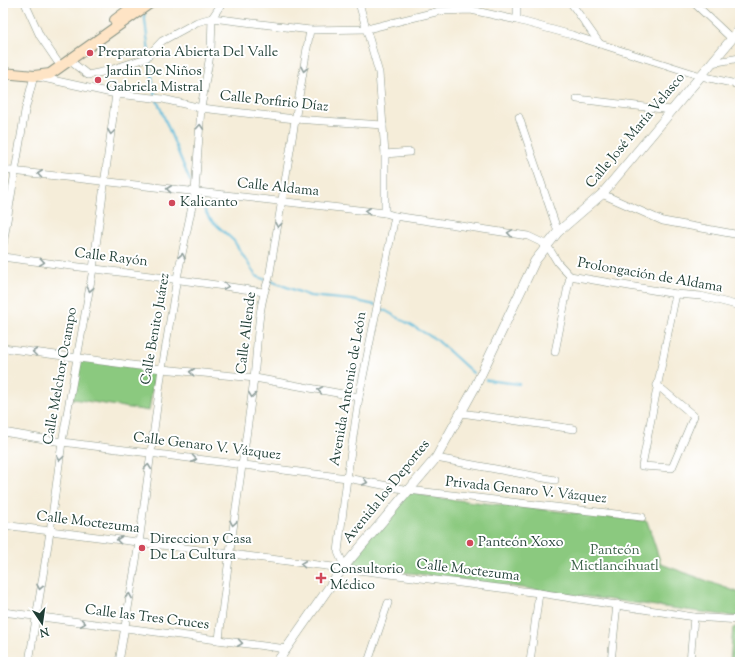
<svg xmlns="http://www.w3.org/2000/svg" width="743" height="665" font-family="'Sorts Mill Goudy',serif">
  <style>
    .green { fill: #8bc97f; stroke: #55835a }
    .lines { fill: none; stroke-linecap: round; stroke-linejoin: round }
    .stream { stroke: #5dbbdb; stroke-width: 2 }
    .minor-casing { stroke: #8a9586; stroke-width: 8 }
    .tertiary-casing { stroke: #8a9586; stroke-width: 10 }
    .secondary-casing { stroke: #8a9586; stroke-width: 12 }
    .minor { stroke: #fff; stroke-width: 7 }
    .tertiary { stroke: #fff; stroke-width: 9 }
    .secondary { stroke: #fee4c5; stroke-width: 10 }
    .oneway { stroke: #8f9e9a }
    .poi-dot { fill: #d1495b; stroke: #fff; stroke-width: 1.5 }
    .labels { text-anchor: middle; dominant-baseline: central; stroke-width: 4; stroke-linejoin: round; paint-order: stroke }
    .poi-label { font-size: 14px; fill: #1f3d34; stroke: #fff; text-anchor: start }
    .street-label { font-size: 14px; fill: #1f3d34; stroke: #fff }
    .park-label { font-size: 14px; fill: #3a6047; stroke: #fff }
  </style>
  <rect width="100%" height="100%" fill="#fff"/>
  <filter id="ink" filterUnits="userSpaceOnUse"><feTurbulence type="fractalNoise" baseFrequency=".025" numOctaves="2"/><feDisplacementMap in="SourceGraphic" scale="8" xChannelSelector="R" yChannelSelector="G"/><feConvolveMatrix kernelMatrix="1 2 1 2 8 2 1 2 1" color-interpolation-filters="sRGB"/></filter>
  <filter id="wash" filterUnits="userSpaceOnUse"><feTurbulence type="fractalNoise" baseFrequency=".012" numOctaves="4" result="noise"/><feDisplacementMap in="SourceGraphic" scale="16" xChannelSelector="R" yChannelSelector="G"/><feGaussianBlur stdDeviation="0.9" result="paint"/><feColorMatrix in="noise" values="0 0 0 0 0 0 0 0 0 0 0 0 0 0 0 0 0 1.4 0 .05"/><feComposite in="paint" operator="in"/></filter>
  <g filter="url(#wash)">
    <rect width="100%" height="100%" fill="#f5edd9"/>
    <!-- green -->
    <g class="green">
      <path d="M80,359L155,370L149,411L73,399Z"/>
      <path d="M408,490L430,497L647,521L661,564L740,593V616L738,617L419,574L344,566Z"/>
      <path d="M740,625V662H730L733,628Z"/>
    </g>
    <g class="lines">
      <!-- stream -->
      <g class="stream">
        <path d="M144,12L149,53"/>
        <path d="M149,57L155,96"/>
        <path d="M157,100L190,181"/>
        <path d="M202,205L209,218L234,241L256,276L266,280"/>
        <path d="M271,281L310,296L352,300L375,305"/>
        <path d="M379,307L437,340L473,373"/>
        <path d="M486,380L519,384"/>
      </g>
    </g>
  </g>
  <g filter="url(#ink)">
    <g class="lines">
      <!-- minor casing -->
      <g class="minor-casing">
        <g id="minor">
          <path d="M25,3L40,36L57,61"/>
          <path d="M359,3L379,73L385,154V213"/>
          <path d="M517,3V20"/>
          <path d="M571,3L600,44"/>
          <path d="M694,3L731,38"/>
          <path d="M69,60L88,75L107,71L146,58L162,41L197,22L212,18L310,30L367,29L440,11L471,10L517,20L572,35L701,76L740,85"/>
          <path d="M711,63L740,58"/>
          <path d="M577,99L671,110"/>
          <path d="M519,117L558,232"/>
          <path d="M385,154L410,152"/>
          <path d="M3,170L385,213L395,216L528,236L547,245L558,263L570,276L676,294L701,296L740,306"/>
          <path d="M602,194L663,221L740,235"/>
          <path d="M3,245L25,111L34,76L116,94L163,99L201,108L295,119L383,125"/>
          <path d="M3,257C90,269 177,278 263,292"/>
          <path d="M3,348L162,369L255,378L359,397"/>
          <path d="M555,352L570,276"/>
          <path d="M657,385L694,416L672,468L642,466C653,409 664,351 676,294"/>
          <path d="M461,413L574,429"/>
          <path d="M3,432L62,442L347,478L408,490L642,517"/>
          <path d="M436,458L555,480"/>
          <path d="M3,525L539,593L694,617L740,620"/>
          <path d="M344,566L338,552L347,478L359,397L395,216"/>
          <path d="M3,612L287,649"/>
          <path d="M219,640C228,555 242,471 253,386C258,351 256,311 269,278L310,30"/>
          <path d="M29,662L50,532L62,442L93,269L116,94"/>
          <path d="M119,662L139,543L162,369L177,278L195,192L201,108L211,49L212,18L222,3"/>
          <path d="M368,662L388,603"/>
          <path d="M530,662L539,593"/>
          <path d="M611,662L617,604"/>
          <path d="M690,662L694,617"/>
        </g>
      </g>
      <!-- tertiary casing -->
      <g class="tertiary-casing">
        <path id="tertiary" d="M277,662L342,569L436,458L475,387L535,261L558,232L602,194L740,29"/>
      </g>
      <!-- secondary casing -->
      <g class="secondary-casing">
        <g id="secondary">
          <path d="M115,20L138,3"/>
          <path d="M3,73L34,76L50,74L150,3"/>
        </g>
      </g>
      <!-- minor -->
      <use href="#minor" class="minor"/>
      <!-- tertiary -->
      <use href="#tertiary" class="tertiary"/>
      <!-- secondary -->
      <use href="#secondary" class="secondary"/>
    </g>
    <!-- one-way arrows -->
    <defs><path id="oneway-chevron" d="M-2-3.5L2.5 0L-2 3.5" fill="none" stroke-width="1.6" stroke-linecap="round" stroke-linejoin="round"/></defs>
    <g class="oneway">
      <use href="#oneway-chevron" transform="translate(304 69) rotate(100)"/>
      <use href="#oneway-chevron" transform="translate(200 127) rotate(-86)"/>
      <use href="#oneway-chevron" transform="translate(111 132) rotate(98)"/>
      <use href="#oneway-chevron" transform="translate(40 174) rotate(-173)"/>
      <use href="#oneway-chevron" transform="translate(169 189) rotate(-174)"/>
      <use href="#oneway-chevron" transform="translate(368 211) rotate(-174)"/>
      <use href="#oneway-chevron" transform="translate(278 225) rotate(100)"/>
      <use href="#oneway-chevron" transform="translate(510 233) rotate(-171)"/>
      <use href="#oneway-chevron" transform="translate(182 256) rotate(-79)"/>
      <use href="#oneway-chevron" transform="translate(42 262) rotate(8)"/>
      <use href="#oneway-chevron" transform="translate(226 286) rotate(9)"/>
      <use href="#oneway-chevron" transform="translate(90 289) rotate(100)"/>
      <use href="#oneway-chevron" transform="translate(35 352) rotate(-173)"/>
      <use href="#oneway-chevron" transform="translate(192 372) rotate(-174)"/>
      <use href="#oneway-chevron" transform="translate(320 390) rotate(-170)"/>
      <use href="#oneway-chevron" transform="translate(252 395) rotate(98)"/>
      <use href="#oneway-chevron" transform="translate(60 458) rotate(98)"/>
      <use href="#oneway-chevron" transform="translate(194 459) rotate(8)"/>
      <use href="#oneway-chevron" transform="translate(148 467) rotate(-83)"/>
      <use href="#oneway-chevron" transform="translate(365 482) rotate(12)"/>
      <use href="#oneway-chevron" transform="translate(233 523) rotate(99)"/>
      <use href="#oneway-chevron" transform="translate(119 540) rotate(-173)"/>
      <use href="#oneway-chevron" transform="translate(303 564) rotate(-173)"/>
      <use href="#oneway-chevron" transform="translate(40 587) rotate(100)"/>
      <use href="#oneway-chevron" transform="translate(129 596) rotate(-80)"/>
      <use href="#oneway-chevron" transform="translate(83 623) rotate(8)"/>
      <use href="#oneway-chevron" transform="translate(240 643) rotate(8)"/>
    </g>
  </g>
  <!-- markers -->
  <g class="poi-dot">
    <circle cx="90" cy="53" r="4"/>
    <circle cx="98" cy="80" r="4"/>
    <circle cx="172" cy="203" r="4"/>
    <circle cx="470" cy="543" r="4"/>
    <circle cx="142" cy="548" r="4"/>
    <path d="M319 572h4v4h4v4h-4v4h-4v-4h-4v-4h4z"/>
  </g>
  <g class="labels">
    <!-- poi labels -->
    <g class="poi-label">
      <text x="98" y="53">Preparatoria Abierta Del Valle</text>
      <text x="106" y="72">Jardin De Niños<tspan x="106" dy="16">Gabriela Mistral</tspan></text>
      <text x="180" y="203">Kalicanto</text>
      <text x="150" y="540">Direccion y Casa<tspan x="150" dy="16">De La Cultura</tspan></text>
      <text x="478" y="543">Panteón Xoxo</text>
      <text x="330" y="570">Consultorio<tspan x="330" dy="16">Médico</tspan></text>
    </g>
    <!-- street labels -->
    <g class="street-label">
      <text transform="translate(274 102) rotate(6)">Calle Porfirio Díaz</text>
      <text transform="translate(636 131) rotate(-50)">Calle José María Velasco</text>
      <text transform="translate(278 188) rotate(6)">Calle Aldama</text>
      <text transform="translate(111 258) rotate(7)">Calle Rayón</text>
      <text transform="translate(650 276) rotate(10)">Prolongación de Aldama</text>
      <text transform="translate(156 329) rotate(-80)">Calle Benito Juárez</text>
      <text transform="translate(247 333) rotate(-83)">Calle Allende</text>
      <text transform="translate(61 376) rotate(-80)">Calle Melchor Ocampo</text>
      <text transform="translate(349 389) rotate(-80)">Avenida Antonio de León</text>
      <text transform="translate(207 447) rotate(7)">Calle Genaro V. Vázquez</text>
      <text transform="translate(526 491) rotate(6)">Privada Genaro V. Vázquez</text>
      <text transform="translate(387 492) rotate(-51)">Avenida los Deportes</text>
      <text transform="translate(88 523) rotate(7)">Calle Moctezuma</text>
      <text transform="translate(468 571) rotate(7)">Calle Moctezuma</text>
      <text transform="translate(147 618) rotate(7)">Calle las Tres Cruces</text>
    </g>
    <!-- park labels -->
    <g class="park-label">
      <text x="615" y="551">Panteón<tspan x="615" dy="16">Mictlancihuatl</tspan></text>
    </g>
  </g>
  <!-- margin -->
  <rect width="743" height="665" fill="none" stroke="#fff" stroke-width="16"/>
  <!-- north arrow -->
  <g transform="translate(42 623) rotate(167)" stroke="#ffffff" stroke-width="3" paint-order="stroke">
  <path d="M0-3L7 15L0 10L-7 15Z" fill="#1f3d34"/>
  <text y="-6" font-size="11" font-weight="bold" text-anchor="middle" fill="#1f3d34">N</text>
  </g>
</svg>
